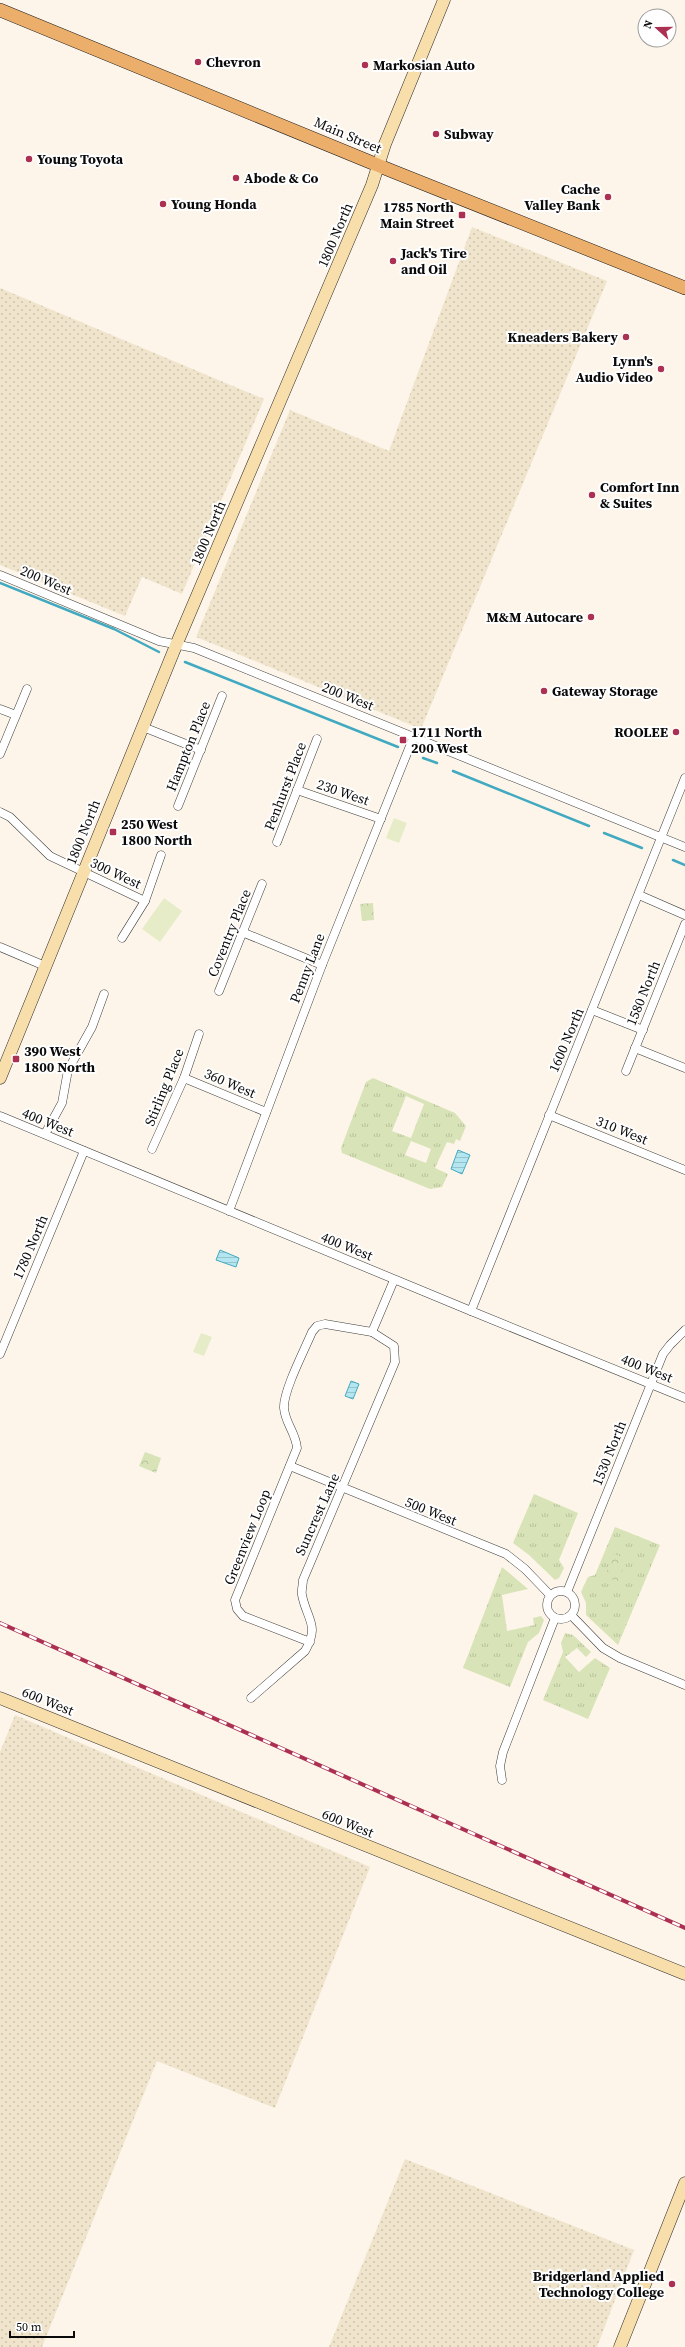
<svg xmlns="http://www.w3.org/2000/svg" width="685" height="2347" font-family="'Source Serif 4',serif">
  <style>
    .farmland { fill: url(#farmland-dots) }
    .grass { fill: url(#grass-tufts); fill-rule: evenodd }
    .park { fill: url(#park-crowns) }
    .pitch { fill: #e7ecc8 }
    .water { fill: url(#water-rules); stroke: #41a9c0 }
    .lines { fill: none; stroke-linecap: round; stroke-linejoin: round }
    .stream { stroke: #41a9c0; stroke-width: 2.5 }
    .street-casing { stroke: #3d3d3d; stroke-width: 9 }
    .secondary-casing { stroke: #2c2c2c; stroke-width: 13 }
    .primary-casing { stroke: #1b1b1b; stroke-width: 14 }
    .street { stroke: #fff; stroke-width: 8 }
    .secondary { stroke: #f7deaa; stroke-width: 12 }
    .primary { stroke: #ecaf6b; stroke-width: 13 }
    .rail-casing { stroke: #ac3052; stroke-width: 4 }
    .rail { stroke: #fff; stroke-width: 2.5; stroke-dasharray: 8; stroke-linecap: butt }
    .poi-dot { fill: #ac3052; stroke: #fff; stroke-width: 1.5 }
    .labels { text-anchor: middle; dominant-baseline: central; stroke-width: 4; stroke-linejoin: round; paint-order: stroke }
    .poi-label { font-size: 14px; font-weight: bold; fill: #0a0a0a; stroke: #fff; text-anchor: start }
    .street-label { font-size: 14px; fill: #0a0a0a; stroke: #fff }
  </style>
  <defs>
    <pattern id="farmland-dots" width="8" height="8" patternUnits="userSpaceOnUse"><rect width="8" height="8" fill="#f0e5cc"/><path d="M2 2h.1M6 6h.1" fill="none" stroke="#ccc3ae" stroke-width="1.8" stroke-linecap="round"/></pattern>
    <pattern id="grass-tufts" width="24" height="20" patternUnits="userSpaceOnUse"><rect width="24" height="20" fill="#d8e3b7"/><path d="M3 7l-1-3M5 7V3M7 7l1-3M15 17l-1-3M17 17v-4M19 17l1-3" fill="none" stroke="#b8c19c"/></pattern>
    <pattern id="park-crowns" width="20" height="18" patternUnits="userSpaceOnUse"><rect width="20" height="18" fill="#d8e3b7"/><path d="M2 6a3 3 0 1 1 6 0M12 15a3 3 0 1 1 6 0" fill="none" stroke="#b8c19c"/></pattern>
    <pattern id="water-rules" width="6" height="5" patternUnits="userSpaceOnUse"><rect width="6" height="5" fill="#b3e6f0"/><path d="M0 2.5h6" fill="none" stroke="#99c4cc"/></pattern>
  </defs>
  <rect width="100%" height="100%" fill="#fdf5e9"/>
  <!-- farmland -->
  <g class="farmland">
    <path d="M472,227L607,281L421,729L196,637L290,410L389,451Z"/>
    <path d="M0,288L264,399L182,594L142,577L125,616L0,565Z"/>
    <path d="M15,1715L370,1867L275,2108L157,2061L42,2347H0V1752Z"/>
    <path d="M405,2159L634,2250L597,2347H329Z"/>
  </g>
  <!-- grass -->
  <g class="grass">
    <path d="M373,1078L455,1113L466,1126L460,1141L456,1139L454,1144L447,1142L435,1168L448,1174L442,1187L430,1189L342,1153L341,1148L366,1082ZM406,1096L424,1104L411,1138L392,1131ZM411,1141L431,1149L426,1163L405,1155Z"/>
    <path d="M534,1494L578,1513L559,1560L564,1568L559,1578L555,1580L529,1555L513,1543Z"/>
    <path d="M615,1527L660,1545L618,1645L586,1615V1603L581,1592L588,1577L595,1575Z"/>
    <path d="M502,1567L528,1589L502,1595L507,1631L534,1625L533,1618L541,1616L544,1620L539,1633L528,1642L510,1687L463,1668Z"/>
    <path d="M565,1633L573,1635L591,1652L586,1657L577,1648L565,1657L579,1672L595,1658L610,1668L588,1719L543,1700L563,1652L561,1643Z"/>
  </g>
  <!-- park -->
  <g class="park">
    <path d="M373,903L374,920L362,921L360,904Z"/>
    <path d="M145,1452L161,1458L156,1473L139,1466Z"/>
    <path d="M614,1554L627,1559L618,1582L605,1576Z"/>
  </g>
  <!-- pitch -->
  <g class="pitch">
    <path d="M394,818L407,823L399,843L386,838Z"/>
    <path d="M164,898L182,911L160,942L142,929Z"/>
    <path d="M201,1333L212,1337L204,1356L193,1352Z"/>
  </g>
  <!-- water -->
  <g class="water">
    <path d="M458,1150L470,1155L462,1174L451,1169Z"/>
    <path d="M220,1250L239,1258L236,1267L216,1260Z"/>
    <path d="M351,1381L359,1384L353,1399L345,1396Z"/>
  </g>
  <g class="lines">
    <!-- stream -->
    <g class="stream">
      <path d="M0,583L114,629L159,652"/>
      <path d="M185,662L398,747"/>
      <path d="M423,758L437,763"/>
      <path d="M453,771L589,826"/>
      <path d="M604,833L642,848"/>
      <path d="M673,860L685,865"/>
    </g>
    <!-- street casing -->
    <g class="street-casing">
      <g id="street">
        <path d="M0,575L159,641L194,648L685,847"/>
        <path d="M0,709L16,715"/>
        <path d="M143,727L201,750"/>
        <path d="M0,754L27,689"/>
        <path d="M297,790L381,819"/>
        <path d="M178,806L222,696"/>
        <path d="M0,812L10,817L50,856L145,901"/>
        <path d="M277,842L317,739"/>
        <path d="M639,895L685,915"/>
        <path d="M242,932L322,965"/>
        <path d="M122,938L145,901L161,855"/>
        <path d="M0,947L45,966"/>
        <path d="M219,991L262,884"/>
        <path d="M592,1010L643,1030"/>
        <path d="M635,1048L685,1068"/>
        <path d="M626,1071L685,924"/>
        <path d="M184,1078L266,1112"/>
        <path d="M549,1115L685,1170"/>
        <path d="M0,1116L471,1311L685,1398"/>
        <path d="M45,1134L62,1103L68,1070L92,1027L104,994"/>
        <path d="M152,1149L184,1078L199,1034"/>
        <path d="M229,1211L322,965L414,736"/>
        <path d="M471,1311L685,778"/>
        <path d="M372,1332L394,1280"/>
        <path d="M0,1354L84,1151"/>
        <path d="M290,1466L506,1554L525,1569L550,1595"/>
        <circle cx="561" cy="1605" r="14"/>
        <path d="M567,1592L663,1354L670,1345L685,1330"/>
        <path d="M571,1615L603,1648L620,1658L685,1685"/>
        <path d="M251,1698L305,1651C320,1625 307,1620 302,1595C301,1591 303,1585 303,1580L395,1362L394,1346L372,1332L325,1324L317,1326L312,1332C305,1349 283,1391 284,1408C285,1423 296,1433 297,1448L235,1600L237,1609L243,1616L310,1642"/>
        <path d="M502,1780L500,1766L503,1752L555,1618"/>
      </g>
    </g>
    <!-- secondary casing -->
    <g class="secondary-casing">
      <g id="secondary">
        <path d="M0,1078L177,643L372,185L385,144L444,0"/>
        <path d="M0,1698L685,1974"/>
        <path d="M620,2347L685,2183"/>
      </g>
    </g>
    <!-- primary casing -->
    <g class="primary-casing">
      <path id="primary" d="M0,10L392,171L685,288"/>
    </g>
    <!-- street -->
    <use href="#street" class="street"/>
    <!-- secondary -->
    <use href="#secondary" class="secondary"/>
    <!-- primary -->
    <use href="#primary" class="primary"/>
    <!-- rail casing -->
    <g class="rail-casing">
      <path id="rail" d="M0,1623L685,1928"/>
    </g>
    <!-- rail -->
    <use href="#rail" class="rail"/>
  </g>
  <!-- markers -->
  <g class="poi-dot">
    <circle cx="198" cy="62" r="4"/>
    <circle cx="365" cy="65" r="4"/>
    <circle cx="436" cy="134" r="4"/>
    <circle cx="29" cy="159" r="4"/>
    <circle cx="236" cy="178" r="4"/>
    <circle cx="608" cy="197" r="4"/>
    <circle cx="163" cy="204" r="4"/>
    <rect x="458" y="211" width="8" height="8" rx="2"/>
    <circle cx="393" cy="261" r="4"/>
    <circle cx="626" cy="337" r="4"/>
    <circle cx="661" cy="369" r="4"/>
    <circle cx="592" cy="495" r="4"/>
    <circle cx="591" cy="617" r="4"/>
    <circle cx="544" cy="691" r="4"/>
    <circle cx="676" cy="732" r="4"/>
    <rect x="399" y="736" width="8" height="8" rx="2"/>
    <rect x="109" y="828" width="8" height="8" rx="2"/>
    <rect x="12" y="1055" width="8" height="8" rx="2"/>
    <circle cx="672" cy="2284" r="4"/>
  </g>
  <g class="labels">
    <!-- poi labels -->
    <g class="poi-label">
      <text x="206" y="62">Chevron</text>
      <text x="373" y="65">Markosian Auto</text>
      <text x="444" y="134">Subway</text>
      <text x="37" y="159">Young Toyota</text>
      <text x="244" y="178">Abode &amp; Co</text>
      <text x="600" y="189" text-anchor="end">Cache<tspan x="600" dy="16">Valley Bank</tspan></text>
      <text x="171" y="204">Young Honda</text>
      <text x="454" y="207" text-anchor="end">1785 North<tspan x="454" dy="16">Main Street</tspan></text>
      <text x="401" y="253">Jack's Tire<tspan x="401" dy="16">and Oil</tspan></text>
      <text x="618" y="337" text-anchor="end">Kneaders Bakery</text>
      <text x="653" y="361" text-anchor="end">Lynn's<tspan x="653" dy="16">Audio Video</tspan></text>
      <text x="600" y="487">Comfort Inn<tspan x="600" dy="16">&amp; Suites</tspan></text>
      <text x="583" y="617" text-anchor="end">M&amp;M Autocare</text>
      <text x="552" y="691">Gateway Storage</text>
      <text x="411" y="732">1711 North<tspan x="411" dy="16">200 West</tspan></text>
      <text x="668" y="732" text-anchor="end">ROOLEE</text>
      <text x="121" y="824">250 West<tspan x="121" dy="16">1800 North</tspan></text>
      <text x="24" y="1051">390 West<tspan x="24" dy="16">1800 North</tspan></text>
      <text x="664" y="2276" text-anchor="end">Bridgerland Applied<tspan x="664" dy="16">Technology College</tspan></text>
    </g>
    <!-- street labels -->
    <g class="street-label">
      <text transform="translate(348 135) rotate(23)">Main Street</text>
      <text transform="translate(335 235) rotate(-67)">1800 North</text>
      <text transform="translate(208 533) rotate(-67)">1800 North</text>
      <text transform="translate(46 580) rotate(23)">200 West</text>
      <text transform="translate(348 696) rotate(22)">200 West</text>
      <text transform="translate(188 746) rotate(-68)">Hampton Place</text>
      <text transform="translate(285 786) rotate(-69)">Penhurst Place</text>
      <text transform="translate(343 792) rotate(19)">230 West</text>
      <text transform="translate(83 832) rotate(-68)">1800 North</text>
      <text transform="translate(116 873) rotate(25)">300 West</text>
      <text transform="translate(229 933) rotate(-68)">Coventry Place</text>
      <text transform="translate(307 968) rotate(-69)">Penny Lane</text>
      <text transform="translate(643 993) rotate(-68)">1580 North</text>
      <text transform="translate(566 1040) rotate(-67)">1600 North</text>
      <text transform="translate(230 1083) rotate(23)">360 West</text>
      <text transform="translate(164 1087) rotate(-68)">Stirling Place</text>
      <text transform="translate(48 1122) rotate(22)">400 West</text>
      <text transform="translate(622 1130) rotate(22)">310 West</text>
      <text transform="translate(347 1246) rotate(22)">400 West</text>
      <text transform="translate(30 1247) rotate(-67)">1780 North</text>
      <text transform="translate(647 1368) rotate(22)">400 West</text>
      <text transform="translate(609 1453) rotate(-68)">1530 North</text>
      <text transform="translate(431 1511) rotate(22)">500 West</text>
      <text transform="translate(317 1514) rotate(-66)">Suncrest Lane</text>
      <text transform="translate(247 1537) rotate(-68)">Greenview Loop</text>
      <text transform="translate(48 1701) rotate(22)">600 West</text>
      <text transform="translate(348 1823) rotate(22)">600 West</text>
    </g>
  </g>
  <!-- north arrow -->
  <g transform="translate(657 28) rotate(291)"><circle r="19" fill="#ffffff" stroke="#9d9d9d"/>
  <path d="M0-3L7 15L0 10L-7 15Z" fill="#ac3052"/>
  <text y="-6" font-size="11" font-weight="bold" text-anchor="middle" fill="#0a0a0a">N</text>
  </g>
  <!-- scale -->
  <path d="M10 2331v6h64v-6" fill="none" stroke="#0a0a0a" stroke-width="2"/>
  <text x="16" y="2331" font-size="12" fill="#0a0a0a" stroke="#ffffff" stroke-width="3" paint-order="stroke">50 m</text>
</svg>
